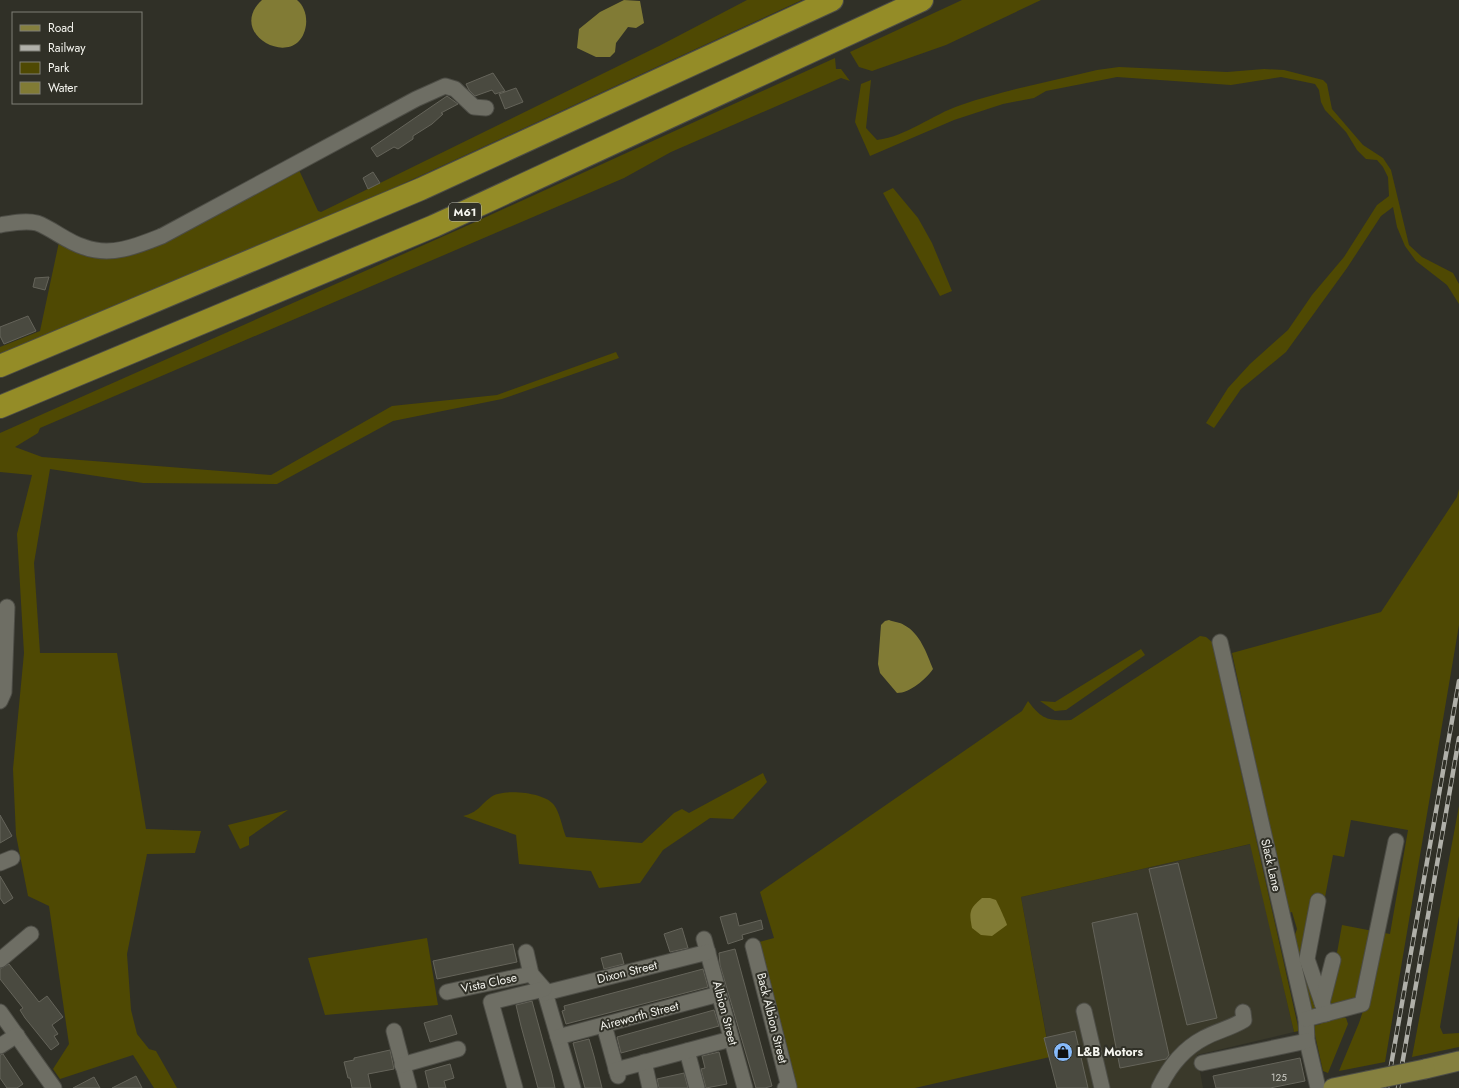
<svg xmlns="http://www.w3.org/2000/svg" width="1459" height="1088" font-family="Jost,sans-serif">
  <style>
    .built { fill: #3a392a }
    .green { fill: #4f4903 }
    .water { fill: #817b35 }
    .building { fill: #4a4a40; stroke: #65645a }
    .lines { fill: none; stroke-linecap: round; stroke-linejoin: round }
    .minor-casing { stroke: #4d4d46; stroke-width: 17 }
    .major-casing { stroke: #4d4d46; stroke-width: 21 }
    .highway-casing { stroke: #4d4d46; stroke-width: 24 }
    .minor { stroke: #6e6e64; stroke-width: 15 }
    .major { stroke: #85803f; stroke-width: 19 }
    .highway { stroke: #948c27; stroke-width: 22 }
    .rail-casing { stroke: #b0b0a9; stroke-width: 4.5 }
    .rail { stroke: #303027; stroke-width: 3; stroke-dasharray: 9; stroke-linecap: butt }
    .major-bridge-casing { stroke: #4d4d46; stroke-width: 21; stroke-linecap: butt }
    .major-bridge { stroke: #85803f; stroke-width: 19 }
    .labels { text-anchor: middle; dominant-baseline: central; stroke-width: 4; stroke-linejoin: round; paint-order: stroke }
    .number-label { font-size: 10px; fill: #cacac3 }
    .shield { fill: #303027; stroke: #babab3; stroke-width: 1 }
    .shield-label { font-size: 11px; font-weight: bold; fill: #f5f5ef }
    .street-label { font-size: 12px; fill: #f5f5ef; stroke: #303027 }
    .poi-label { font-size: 12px; font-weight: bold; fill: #f5f5ef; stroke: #303027; text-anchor: start }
  </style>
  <rect width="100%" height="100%" fill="#303027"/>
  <!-- built -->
  <path class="built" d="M1251,844L1294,1032L1197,1055L1203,1088H1056L1021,897Z"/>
  <!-- green -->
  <g class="green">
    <path d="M747,0H802L344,211L0,359V347L40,331L59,242L104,257L299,170L318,211L321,212L659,46Z"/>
    <path d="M962,0H1041L946,45L872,71L859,67L850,52Z"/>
    <path d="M835,58L836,69H841L850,81L841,78L671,152L624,178L40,428L38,433L15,447L42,457L271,475L392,406L497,395L616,352L619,358L502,399L393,421L277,484L143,483L50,469L34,563L40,653H117L146,829L201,831L195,853L147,854L127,954L131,1010L137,1034L149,1049L156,1051L177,1088H154L133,1055L60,1079L53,1069L69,1044L49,906L28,896L16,835L13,769L24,653L17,534L32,475L0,472V433L462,228Z"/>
    <path d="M1119,67L1227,72L1264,69L1284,70L1323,80L1327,84L1332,109L1363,145L1383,158L1391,170L1409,245L1422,257L1453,273L1459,284V304L1447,285L1416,261L1405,246L1397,227L1393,207L1381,216L1347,268L1286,352L1241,389L1214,428L1206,423L1228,388L1250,364L1288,330L1312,295L1344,257L1377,205L1389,196L1388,177L1383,167L1377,160L1366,159L1357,150L1346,132L1325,110L1321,102L1319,90L1315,84L1281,77L1231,85L1117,77L1046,91L1034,98L1003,104L954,120L870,156L855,122L861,84L871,80L866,128L877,140C908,136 931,115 961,105C1005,90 1052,81 1097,70Z"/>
    <path d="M893,188L918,218L932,243L952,291L940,296L883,193Z"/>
    <path d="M1459,489V625L1385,1062L1339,1071L1359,1023L1370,990L1384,933L1390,934L1408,830L1351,820L1344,857L1333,855L1325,897L1315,894L1304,956L1317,1009L1309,1010L1293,940L1297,929L1292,912L1288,913L1232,653L1381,612L1457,497Z"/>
    <path d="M1200,636L1206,637L1212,642L1299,1031L1294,1032L1250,844L1021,897L1050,1057L915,1088H794L759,942L774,938L760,892L1022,711L1028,701C1042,720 1049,721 1071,720Z"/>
    <path d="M1141,649L1145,655L1066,710L1055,711L1040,701L1055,702Z"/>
    <path d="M763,773L767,782L733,819L710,818L663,850L640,883L599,888L591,871L519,864L516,835L463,816C479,812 479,806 491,797C503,788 545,792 554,805C560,813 562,827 566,837L642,843L674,813L682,809L689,813Z"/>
    <path d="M1459,806V916L1440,1027L1443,1034L1459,1033V1047L1412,1057Z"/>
    <path d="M288,810L249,837V845L240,849L228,825Z"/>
    <path d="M1342,925L1373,931L1360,999L1333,1008L1328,1003Z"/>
    <path d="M427,938L438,1005L325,1015L308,958Z"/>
    <path d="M1337,1016L1346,1018L1348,1024L1328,1073L1323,1071L1313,1026L1321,1024L1320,1019Z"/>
  </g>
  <!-- water -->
  <g class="water">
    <path d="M262,0H297C304,6 307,15 306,25C299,73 224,35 262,0Z"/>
    <path d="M624,0L640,1L644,23L636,28L628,27L616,43L615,52L610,57H596L577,48L579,29L600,12Z"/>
    <path d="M889,620C894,622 900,622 904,625C920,633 927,654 933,669C926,679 910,693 897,693L880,673L878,664L881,625L885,621Z"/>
    <path d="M982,898H990L996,900C998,904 1006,921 1007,925L992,936L981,935L972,928C969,912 969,909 982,898Z"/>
  </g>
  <!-- building -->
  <g class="building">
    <path d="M493,73L505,91L495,94L492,90L475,96L469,90L466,84Z"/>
    <path d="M516,88L523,102L505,109L499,94Z"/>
    <path d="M447,96L458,104L441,113L443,114L432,124L413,136V139L398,149L394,147L377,157L371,148Z"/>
    <path d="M373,172L380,183L368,189L363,178Z"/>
    <path d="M49,277L45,290L33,287L35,278Z"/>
    <path d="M28,316L36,331L4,344L0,336V327Z"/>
    <path d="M0,815L12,836L0,843Z"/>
    <path d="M1178,863L1217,1018L1187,1025L1149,869Z"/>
    <path d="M0,876L13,898L4,904L0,898Z"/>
    <path d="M736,913L739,926L761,920L763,929L742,935L743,939L728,944L720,917Z"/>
    <path d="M1137,913L1169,1055L1166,1059L1120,1068L1092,923Z"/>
    <path d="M682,928L688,948L670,952L664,934Z"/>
    <path d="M513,944L517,962L437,979L433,961Z"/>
    <path d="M735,949L772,1086L765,1088H756L720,965L719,953Z"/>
    <path d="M621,953L624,964L604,969L601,958Z"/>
    <path d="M9,964L39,1002L47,996L63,1017L52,1025L58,1034L54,1036L59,1044L51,1050L25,1018L20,1010L23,1008L0,979V969Z"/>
    <path d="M703,969L708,987L566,1024L562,1011L565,1010L564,1006Z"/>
    <path d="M532,1001L552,1074L555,1088H538L521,1026L516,1005Z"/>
    <path d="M714,1010L719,1026L621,1053L617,1037Z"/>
    <path d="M451,1015L457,1034L430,1042L424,1023Z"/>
    <path d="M1075,1031L1088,1088H1057L1044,1038Z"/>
    <path d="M589,1039L594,1056L602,1088H585L573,1043Z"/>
    <path d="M390,1050L394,1069L368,1074L371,1088H352L350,1078H348L344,1062L354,1060V1058Z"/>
    <path d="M719,1052L727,1084L706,1088L701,1069L705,1068L702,1056Z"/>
    <path d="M3,1054L23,1084L17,1088H7L0,1078V1055Z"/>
    <path d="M1300,1058L1305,1081L1270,1088H1216L1213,1076Z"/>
    <path d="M450,1064L454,1078L444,1081L446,1088H429L425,1071Z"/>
    <path d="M684,1073L688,1088H659L657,1079Z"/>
    <path d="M136,1076L142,1088H112Z"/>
    <path d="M94,1077L100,1088H73Z"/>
  </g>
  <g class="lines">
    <!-- minor casing -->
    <g class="minor-casing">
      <g id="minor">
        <path d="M0,225C12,223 25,220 37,223C53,229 67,242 84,247C111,257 137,246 162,236L416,99L445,86L455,89L474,107L486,108"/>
        <path d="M1220,642L1306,1019L1307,1041L1318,1088"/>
        <path d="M0,701L4,692L7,607"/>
        <path d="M0,863L12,858"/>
        <path d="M1318,901L1307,959L1326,1014"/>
        <path d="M704,939L745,1088"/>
        <path d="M753,946L789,1087L785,1088"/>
        <path d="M526,952L531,974"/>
        <path d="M0,960L31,934"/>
        <path d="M447,992L531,974L544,989L573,1088"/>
        <path d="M545,993L708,952"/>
        <path d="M1322,1003L1333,960"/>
        <path d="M1084,1011L1102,1088"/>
        <path d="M0,1012L54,1088"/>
        <path d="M1306,1019L1362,1004L1396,841"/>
        <path d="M604,1025L618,1076"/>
        <path d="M394,1031L409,1088"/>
        <path d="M558,1037L719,994"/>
        <path d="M0,1046L17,1035"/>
        <path d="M687,1051L697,1088"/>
        <path d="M644,1062L650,1088"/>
        <path d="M1202,1063L1307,1041"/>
        <path d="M402,1065L458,1049"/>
        <path d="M616,1070L731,1039"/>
        <path d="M515,1088L491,1002L544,989"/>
        <path d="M1159,1088C1169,1067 1183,1049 1204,1038C1217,1031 1231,1028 1244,1020L1243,1012"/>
      </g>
    </g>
    <!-- major casing -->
    <g class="major-casing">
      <g id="major">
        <path d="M1425,1069L1459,1061"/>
        <path d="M1333,1088L1367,1081"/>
      </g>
    </g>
    <!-- highway casing -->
    <g class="highway-casing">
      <g id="highway">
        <path d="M0,366L421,189L832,0"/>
        <path d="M0,407L434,226L922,0"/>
      </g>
    </g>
    <!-- minor -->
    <use href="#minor" class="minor"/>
    <!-- major -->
    <use href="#major" class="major"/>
    <!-- highway -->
    <use href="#highway" class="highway"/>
    <!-- rail casing -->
    <g class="rail-casing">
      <g id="rail">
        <path d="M1387,1088L1459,681"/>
        <path d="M1398,1088L1459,738"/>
      </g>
    </g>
    <!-- rail -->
    <use href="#rail" class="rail"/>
    <!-- major-bridge casing -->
    <g class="major-bridge-casing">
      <path id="major-bridge" d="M1367,1081L1425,1069"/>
    </g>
    <!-- major-bridge -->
    <use href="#major-bridge" class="major-bridge"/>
  </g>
  <!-- icons -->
  <defs>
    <g id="shop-disc" transform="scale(1)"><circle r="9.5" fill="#87bbfc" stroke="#303027"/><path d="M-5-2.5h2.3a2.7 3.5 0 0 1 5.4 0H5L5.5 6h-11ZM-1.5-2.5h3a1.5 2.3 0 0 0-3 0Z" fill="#111"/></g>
  </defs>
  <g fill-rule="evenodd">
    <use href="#shop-disc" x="1063" y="1052"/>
  </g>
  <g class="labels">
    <!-- number labels -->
    <g class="number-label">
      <text x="1279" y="1077">125</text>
    </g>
    <!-- shield labels -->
    <rect class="shield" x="449" y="203" width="32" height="18" rx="3"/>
    <g class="shield-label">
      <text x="465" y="212">M61</text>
    </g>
    <!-- street labels -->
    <g class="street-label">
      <text transform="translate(1271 865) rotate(77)">Slack Lane</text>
      <text transform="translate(627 972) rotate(-14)">Dixon Street</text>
      <text transform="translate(489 983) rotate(-12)">Vista Close</text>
      <text transform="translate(725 1013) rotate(75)">Albion Street</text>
      <text transform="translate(639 1016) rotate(-15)">Aireworth Street</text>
      <text transform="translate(772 1018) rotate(76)">Back Albion Street</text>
    </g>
    <!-- poi labels -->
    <g class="poi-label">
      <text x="1077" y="1052">L&amp;B Motors</text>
    </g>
  </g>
  <!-- legend -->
  <rect x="12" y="12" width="130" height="92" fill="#303027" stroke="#7f7f77"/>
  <rect x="20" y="25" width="20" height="6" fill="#85803f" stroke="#7f7f77"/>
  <text x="48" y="32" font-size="12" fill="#f5f5ef">Road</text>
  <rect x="20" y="45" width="20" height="6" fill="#b0b0a9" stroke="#7f7f77"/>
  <text x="48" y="52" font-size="12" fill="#f5f5ef">Railway</text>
  <rect x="20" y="62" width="20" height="12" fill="#4f4903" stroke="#7f7f77"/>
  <text x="48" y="72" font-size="12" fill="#f5f5ef">Park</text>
  <rect x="20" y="82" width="20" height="12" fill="#817b35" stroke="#7f7f77"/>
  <text x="48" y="92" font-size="12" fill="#f5f5ef">Water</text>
</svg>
